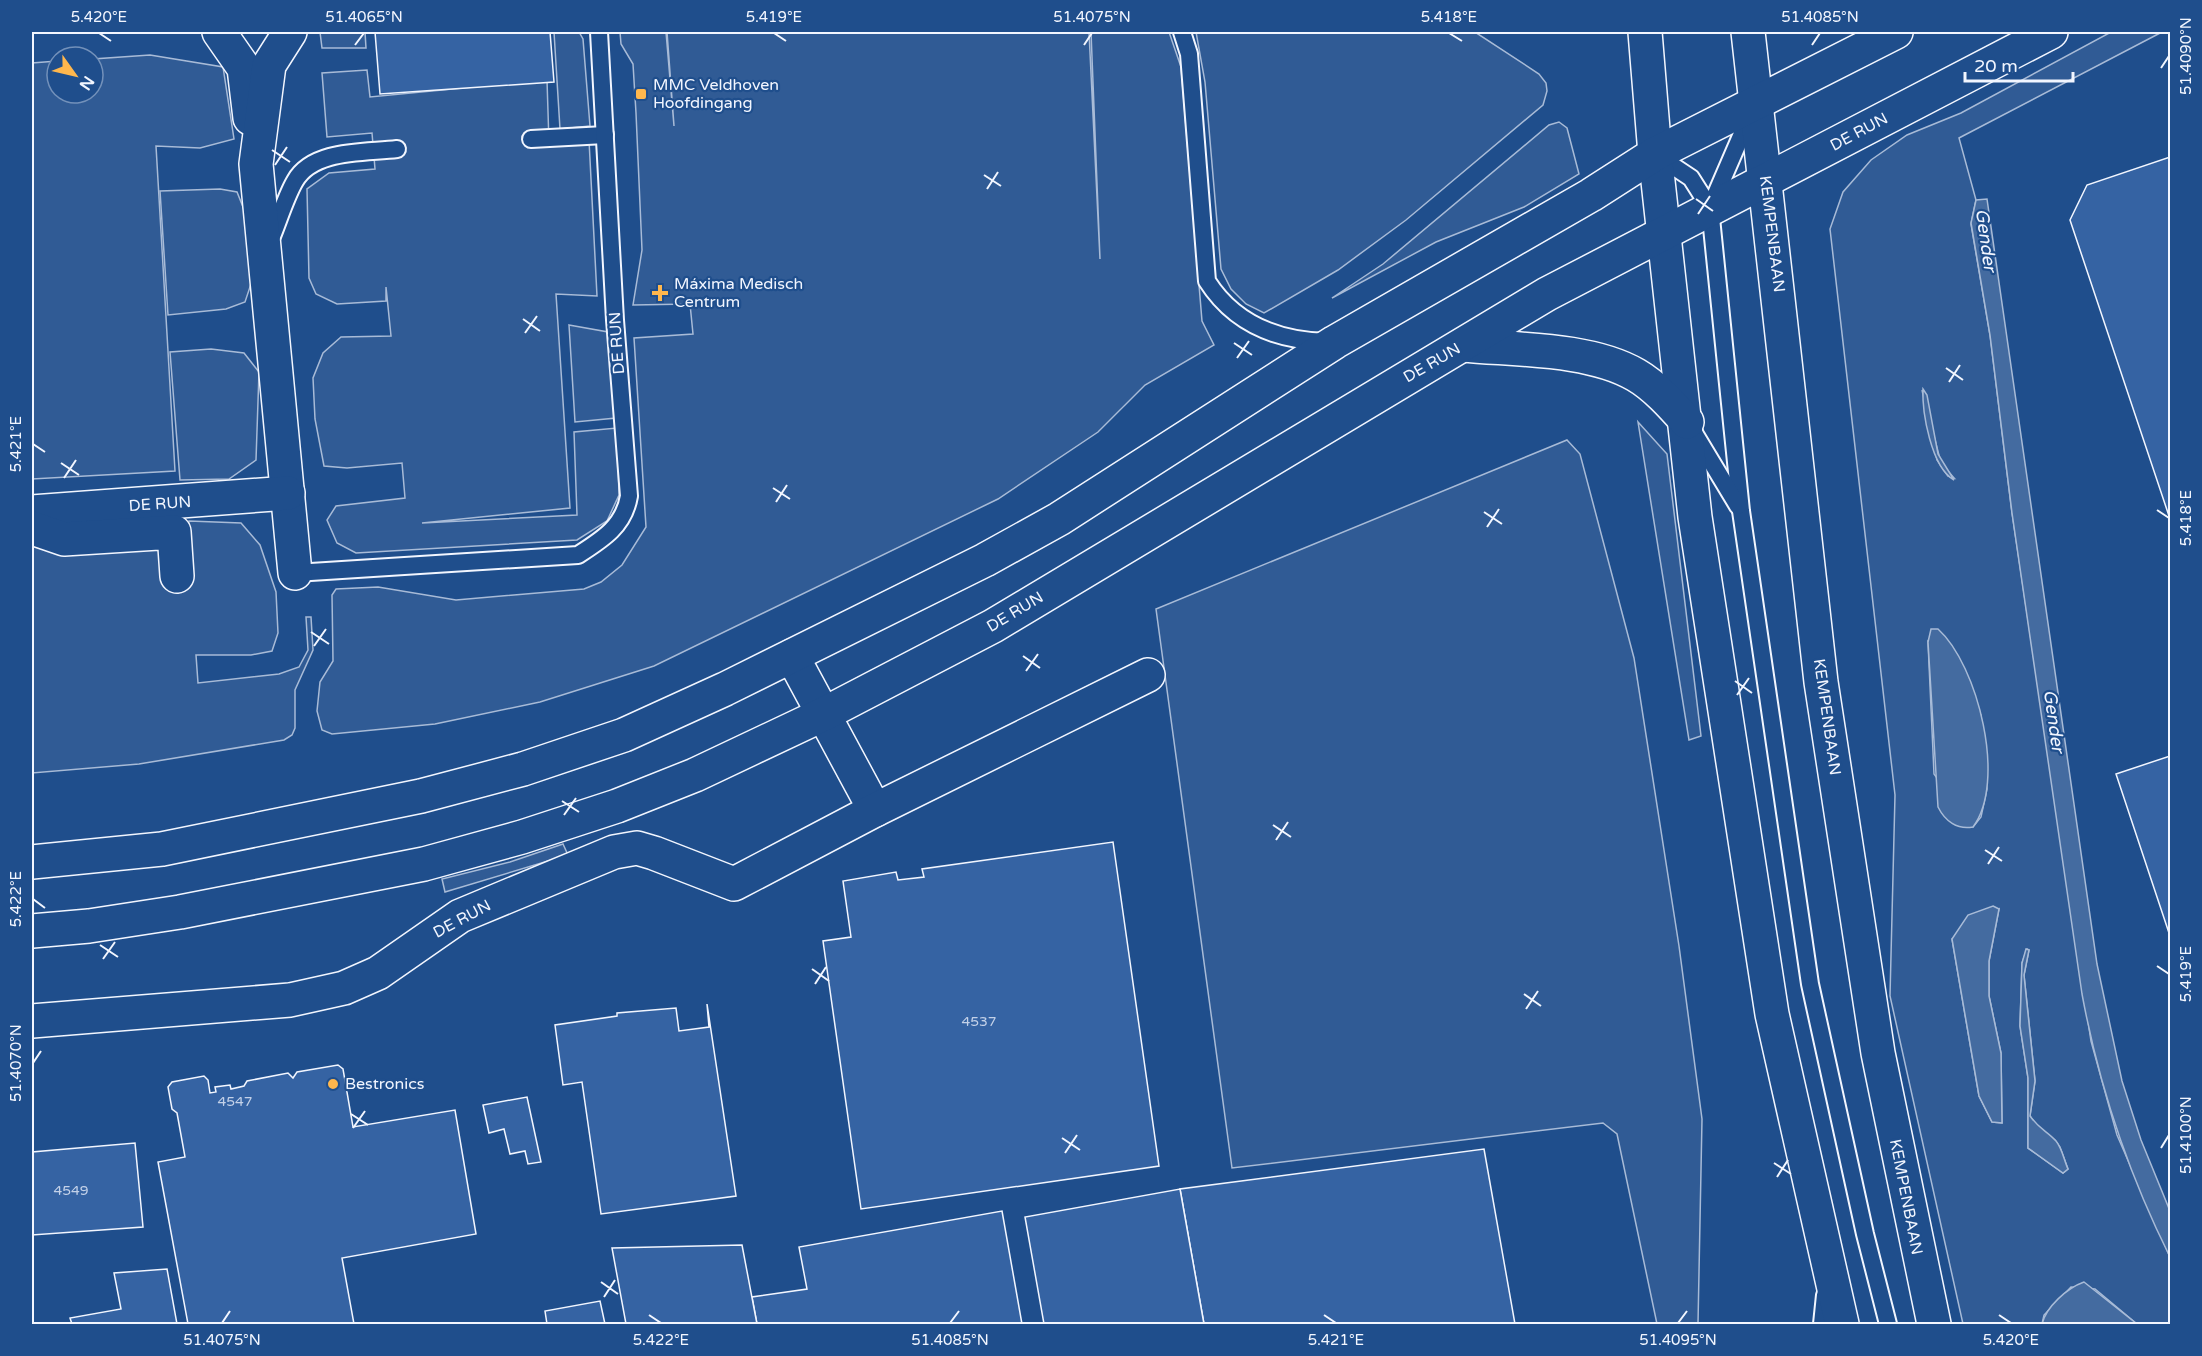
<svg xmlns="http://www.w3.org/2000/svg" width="2202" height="1356" font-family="'Varela Round',sans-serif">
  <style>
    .built { fill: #305b95; stroke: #a8bbd7; stroke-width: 1.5; fill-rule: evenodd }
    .water { fill: #446ba0; stroke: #a8bbd7; stroke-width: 1.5 }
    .building { fill: #3563a3; stroke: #f2f6ff; stroke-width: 1.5 }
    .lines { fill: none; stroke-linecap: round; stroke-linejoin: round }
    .service-casing { stroke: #f2f6ff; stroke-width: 20 }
    .minor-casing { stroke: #f2f6ff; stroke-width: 36 }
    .secondary-casing { stroke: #f2f6ff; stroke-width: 36 }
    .service { stroke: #1f4e8c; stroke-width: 16 }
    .minor { stroke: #1f4e8c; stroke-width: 33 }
    .secondary { stroke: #1f4e8c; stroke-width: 33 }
    .ticks { fill: none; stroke: #f2f6ff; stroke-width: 2 }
    .poi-dot { fill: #ffb74d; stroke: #1f4e8c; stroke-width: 2 }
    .labels { text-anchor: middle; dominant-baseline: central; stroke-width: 4.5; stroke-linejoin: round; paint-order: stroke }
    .number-label { font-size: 14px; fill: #c3d1e8 }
    .poi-label { font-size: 16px; fill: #f2f6ff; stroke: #1f4e8c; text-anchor: start }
    .street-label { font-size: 16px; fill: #f2f6ff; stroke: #1f4e8c }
    .water-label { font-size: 18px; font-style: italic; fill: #f2f6ff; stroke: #1f4e8c }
    .neatline { fill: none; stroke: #f2f6ff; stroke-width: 2 }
    .ticks-label { font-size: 15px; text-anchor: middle; fill: #f2f6ff }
  </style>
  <rect width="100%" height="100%" fill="#1f4e8c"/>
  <!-- built -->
  <g class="built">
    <path d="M320,32H365L366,48H322Z"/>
    <path d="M554,32H579L583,39L590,126L560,129Z"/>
    <path d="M620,32H666L674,126L667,32H1089L1100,259L1091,32H1169L1181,67L1202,321L1214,345L1145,385L1098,432L998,499L654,666L540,702L435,724L332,734L322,730L317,711L320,682L333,661L332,595L336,589L378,587L456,600L584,589L601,582L622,565L646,527L634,338L693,334L690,304L633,305L642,250L636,113L633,64L621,44Z"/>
    <path d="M1196,32H1475L1539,74L1546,83L1547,91L1543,105L1406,220L1338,270L1264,313L1246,304L1231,289L1221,269L1205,82Z"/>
    <path d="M2111,32H2162L1959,138L1976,200L1971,224L1990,335L2012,513L2091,1041L2117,1135L2170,1257V1324H2137L2095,1289L2071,1287L2044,1315L2042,1324H1963L1890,996L1895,795L1830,229L1843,192L1871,160L1907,135L1961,113ZM1922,390L1941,463L1954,478L1948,476L1937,460ZM1928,642L1981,715L1987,789L1981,817L1973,827L1934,774ZM1999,909L1989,961V996L2001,1053L2002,1123L1992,1122L1979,1096L1952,939ZM2027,949L2029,950L2024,975L2035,1081L2030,1116L2039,1129L2055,1140L2060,1147L2068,1169L2063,1173L2028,1148V1078L2020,1026L2022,963Z"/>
    <path d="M150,55L223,67L234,139L200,148L156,146L175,471L32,479V63L57,61V93H93V59Z"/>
    <path d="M367,70L370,97L547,80L549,143L589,140L597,296L556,294L570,508L422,523L577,515L574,432L617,428L619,495L607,521L577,540L356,553L337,543L327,520L336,506L405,498L402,463L347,468L324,466L315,419L313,378L323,353L341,337L391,336L386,287V301L337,304L316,294L309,278L307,189L329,173L375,169L372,133L327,137L322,73Z"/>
    <path d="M1559,122L1567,128L1579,174L1524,207L1436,242L1332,298L1383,264L1549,125Z"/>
    <path d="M220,189L237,192L245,212L251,284L245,302L226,309L168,315L160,191Z"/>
    <path d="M569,325L608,332L616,418L575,422Z"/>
    <path d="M211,349L244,353L259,372L256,460L229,479L180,480L170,352Z"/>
    <path d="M1638,422L1667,454L1701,736L1689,740Z"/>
    <path d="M1567,440L1580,454L1634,658L1679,946L1702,1119L1698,1324H1657L1617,1134L1603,1123L1232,1168L1156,609Z"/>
    <path d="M189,521L241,523L260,545L276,592L278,633L272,651L251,655H196L198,683L279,674L299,667L308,650L306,617H311L313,650L295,690V728L292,735L284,740L139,764L32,773V546L48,549L188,539Z"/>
    <path d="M563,844L568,855L445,892L442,879L510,862Z"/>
  </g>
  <!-- water -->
  <g class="water">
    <path d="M1987,199L2097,964L2122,1081L2141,1140L2170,1211V1257C2128,1173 2099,1086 2082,994L2012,513L1990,335L1971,223L1976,200Z"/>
    <path d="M1923,389L1927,395L1938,454L1954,480C1931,467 1922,412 1923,389Z"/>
    <path d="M1931,629H1938C1978,665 2007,782 1973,827C1957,830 1945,821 1938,807L1928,642Z"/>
    <path d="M1993,906L1999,909L1989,961V996L2001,1053L2002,1123L1992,1122L1979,1096L1952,939L1968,915Z"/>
    <path d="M2026,949L2029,950L2024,975L2035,1081L2030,1116C2039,1129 2047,1131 2056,1141C2062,1148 2064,1160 2068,1169L2063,1173L2028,1148V1078L2020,1026L2022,963Z"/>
    <path d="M2084,1282L2137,1324H2042C2046,1307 2067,1288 2084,1282Z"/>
  </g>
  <!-- building -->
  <g class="building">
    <path d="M375,32H550L554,82L380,94Z"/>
    <path d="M2170,157V519L2070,220L2087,185Z"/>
    <path d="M2170,756V936L2116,774Z"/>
    <path d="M1113,842L1159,1166L861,1209L823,941L851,937L843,881L896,872L898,880L924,877L922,869Z"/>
    <path d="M707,1004L736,1196L601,1214L582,1082L563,1085L555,1025L617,1016V1013L676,1008L679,1031L709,1027Z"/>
    <path d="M338,1065L343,1069L353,1127L455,1110L476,1234L342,1258L354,1324H188L158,1162L185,1157L177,1113L172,1109L168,1087L172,1082L204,1076L208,1080L210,1093L216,1092L215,1087L230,1085L231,1089L244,1086L247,1081L288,1073L293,1078L297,1072Z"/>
    <path d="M527,1097L541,1162L528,1164L525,1151L510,1154L504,1129L489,1133L483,1105Z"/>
    <path d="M135,1143L143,1227L32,1235V1152Z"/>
    <path d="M1484,1149L1515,1324H1204L1180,1189Z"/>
    <path d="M1180,1189L1204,1324H1044L1025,1217Z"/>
    <path d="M1002,1211L1022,1324H757L752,1297L807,1289L799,1247Z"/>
    <path d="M742,1245L757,1324H626L612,1248Z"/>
    <path d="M167,1269L177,1324H72L70,1318L121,1309L114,1273Z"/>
    <path d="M600,1301L605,1324H547L545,1311Z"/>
  </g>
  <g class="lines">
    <!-- service casing -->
    <g class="service-casing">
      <g id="service">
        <path d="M1182,32L1189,54L1207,281C1235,325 1278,341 1328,342"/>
        <path d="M1751,113L1710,208L1741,511L1810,984L1865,1234L1888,1324"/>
        <path d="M531,139L605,135"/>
        <path d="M1655,154L1691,178L1710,208"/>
        <path d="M270,241C278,223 285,198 295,181C313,149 365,153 397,149"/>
        <path d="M1694,433L1738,506"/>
        <path d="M295,573L578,555C603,539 624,526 629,496L615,320L599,32"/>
        <path d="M1822,1324L1825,1295"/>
      </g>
    </g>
    <!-- minor casing -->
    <g class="minor-casing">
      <g id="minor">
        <path d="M219,32L244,68L250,118"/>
        <path d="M290,32L269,65L256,164L295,573"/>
        <path d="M32,512L288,493"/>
        <path d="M32,528L64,539L174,532L177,576"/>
        <path d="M792,656L875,810"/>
        <path d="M32,1021L290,1000L344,988L378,973L460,916L614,852L637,848L654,853L734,884L875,810L1148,675"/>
      </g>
    </g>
    <!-- secondary casing -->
    <g class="secondary-casing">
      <g id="secondary">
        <path d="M1645,32L1655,154L1695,517L1772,1014L1842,1324"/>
        <path d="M1748,32L1821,682L1878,1053L1934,1324"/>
        <path d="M1463,345C1516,350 1590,348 1636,375C1655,386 1672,405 1687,422"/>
        <path d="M32,862L162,849L421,796L523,769L624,735L725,689L985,560L1059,519L1335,342L1591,195L1655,154L1896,32"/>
        <path d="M32,931L89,926L180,912L424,864L522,837L617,806L695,775L824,714L993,626L1547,294L2051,32"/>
      </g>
    </g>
    <!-- service -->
    <use href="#service" class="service"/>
    <!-- minor -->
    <use href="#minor" class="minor"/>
    <!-- secondary -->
    <use href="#secondary" class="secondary"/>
  </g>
  <!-- ticks -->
  <path class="ticks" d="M99,33L111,41M774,33L786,41M1449,33L1462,41M355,45L364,33M1084,45L1092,33M1812,45L1820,33M2161,68L2169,56M272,150L290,162M275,165L287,147M984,175L1001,186M987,189L998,172M1696,199L1713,211M1698,214L1710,196M523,319L540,331M525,333L537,316M1234,343L1252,355M1237,358L1249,341M1946,368L1963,380M1949,382L1960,365M33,444L45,452M61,463L79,475M64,478L76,460M773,488L790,499M776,502L787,485M2157,510L2169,518M1484,512L1502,524M1487,527L1499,509M311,632L329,644M314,646L326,629M1023,656L1040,668M1026,671L1038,654M1735,681L1752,693M1737,695L1749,678M562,801L579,812M564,815L576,798M1273,825L1291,837M1276,840L1288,822M1985,850L2002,861M1988,864L1999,847M33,899L45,908M100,945L118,957M103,959L115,942M2157,966L2169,974M812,969L829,981M815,984L826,967M1524,994L1541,1006M1526,1009L1538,991M33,1063L41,1051M351,1114L368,1125M353,1128L365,1111M1062,1138L1080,1150M2161,1148L2169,1135M1065,1153L1077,1135M1774,1163L1791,1174M1777,1177L1788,1160M601,1282L618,1294M604,1297L615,1280M649,1315L661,1323M1324,1315L1336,1323M1999,1315L2011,1323M222,1323L230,1311M950,1323L959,1311M1678,1323L1687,1311"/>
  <!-- markers -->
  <g class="poi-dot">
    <rect x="635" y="88" width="12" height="12" rx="3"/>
    <path d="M657 284h6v6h6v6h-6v6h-6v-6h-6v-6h6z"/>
    <circle cx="333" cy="1084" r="6"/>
  </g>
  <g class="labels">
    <!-- number labels -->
    <g class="number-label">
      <text x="979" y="1021">4537</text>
      <text x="235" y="1101">4547</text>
      <text x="71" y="1190">4549</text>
    </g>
    <!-- poi labels -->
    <g class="poi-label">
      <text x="653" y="85">MMC Veldhoven<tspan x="653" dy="18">Hoofdingang</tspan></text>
      <text x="674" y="284">Máxima Medisch<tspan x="674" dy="18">Centrum</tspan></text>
      <text x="345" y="1084">Bestronics</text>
    </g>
    <!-- street labels -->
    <g class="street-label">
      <text transform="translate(1859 132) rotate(-28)">DE RUN</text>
      <text transform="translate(1772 234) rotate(83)">KEMPENBAAN</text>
      <text transform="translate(617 343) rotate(-94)">DE RUN</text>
      <text transform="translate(1432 363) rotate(-30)">DE RUN</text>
      <text transform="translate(160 504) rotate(-4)">DE RUN</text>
      <text transform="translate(1015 612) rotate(-31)">DE RUN</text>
      <text transform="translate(1827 717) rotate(82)">KEMPENBAAN</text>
      <text transform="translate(462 919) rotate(-28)">DE RUN</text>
      <text transform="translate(1906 1197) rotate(79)">KEMPENBAAN</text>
    </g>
    <!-- water labels -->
    <g class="water-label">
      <text transform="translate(1986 240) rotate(82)">Gender</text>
      <text transform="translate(2054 721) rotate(82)">Gender</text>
    </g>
  </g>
  <!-- border -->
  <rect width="2202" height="1356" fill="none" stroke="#1f4e8c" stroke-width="66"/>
  <!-- north arrow -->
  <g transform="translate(75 75) rotate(124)"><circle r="28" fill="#1f4e8c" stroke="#7391ba" stroke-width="1.5"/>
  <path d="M0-4.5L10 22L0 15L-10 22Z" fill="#ffb74d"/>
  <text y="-9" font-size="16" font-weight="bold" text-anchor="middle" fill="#f2f6ff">N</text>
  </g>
  <!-- scale -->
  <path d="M1965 72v9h108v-9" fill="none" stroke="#f2f6ff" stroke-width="3"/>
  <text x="1974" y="72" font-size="18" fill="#f2f6ff" stroke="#1f4e8c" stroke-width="4.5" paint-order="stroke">20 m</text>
  <rect x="33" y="33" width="2136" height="1290" class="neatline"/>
  <g class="ticks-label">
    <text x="99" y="22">5.420°E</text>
    <text x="364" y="22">51.4065°N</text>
    <text x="774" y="22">5.419°E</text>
    <text x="1092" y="22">51.4075°N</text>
    <text x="1449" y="22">5.418°E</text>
    <text x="1820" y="22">51.4085°N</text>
    <text transform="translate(2186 56) rotate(-90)" y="5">51.4090°N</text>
    <text transform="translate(16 444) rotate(-90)" y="5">5.421°E</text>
    <text transform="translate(2186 518) rotate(-90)" y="5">5.418°E</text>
    <text transform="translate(16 899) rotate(-90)" y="5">5.422°E</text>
    <text transform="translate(2186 974) rotate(-90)" y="5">5.419°E</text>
    <text transform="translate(16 1063) rotate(-90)" y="5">51.4070°N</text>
    <text transform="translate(2186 1135) rotate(-90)" y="5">51.4100°N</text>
    <text x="222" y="1345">51.4075°N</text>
    <text x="661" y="1345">5.422°E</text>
    <text x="950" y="1345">51.4085°N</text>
    <text x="1336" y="1345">5.421°E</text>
    <text x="1678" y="1345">51.4095°N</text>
    <text x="2011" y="1345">5.420°E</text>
  </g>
</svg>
